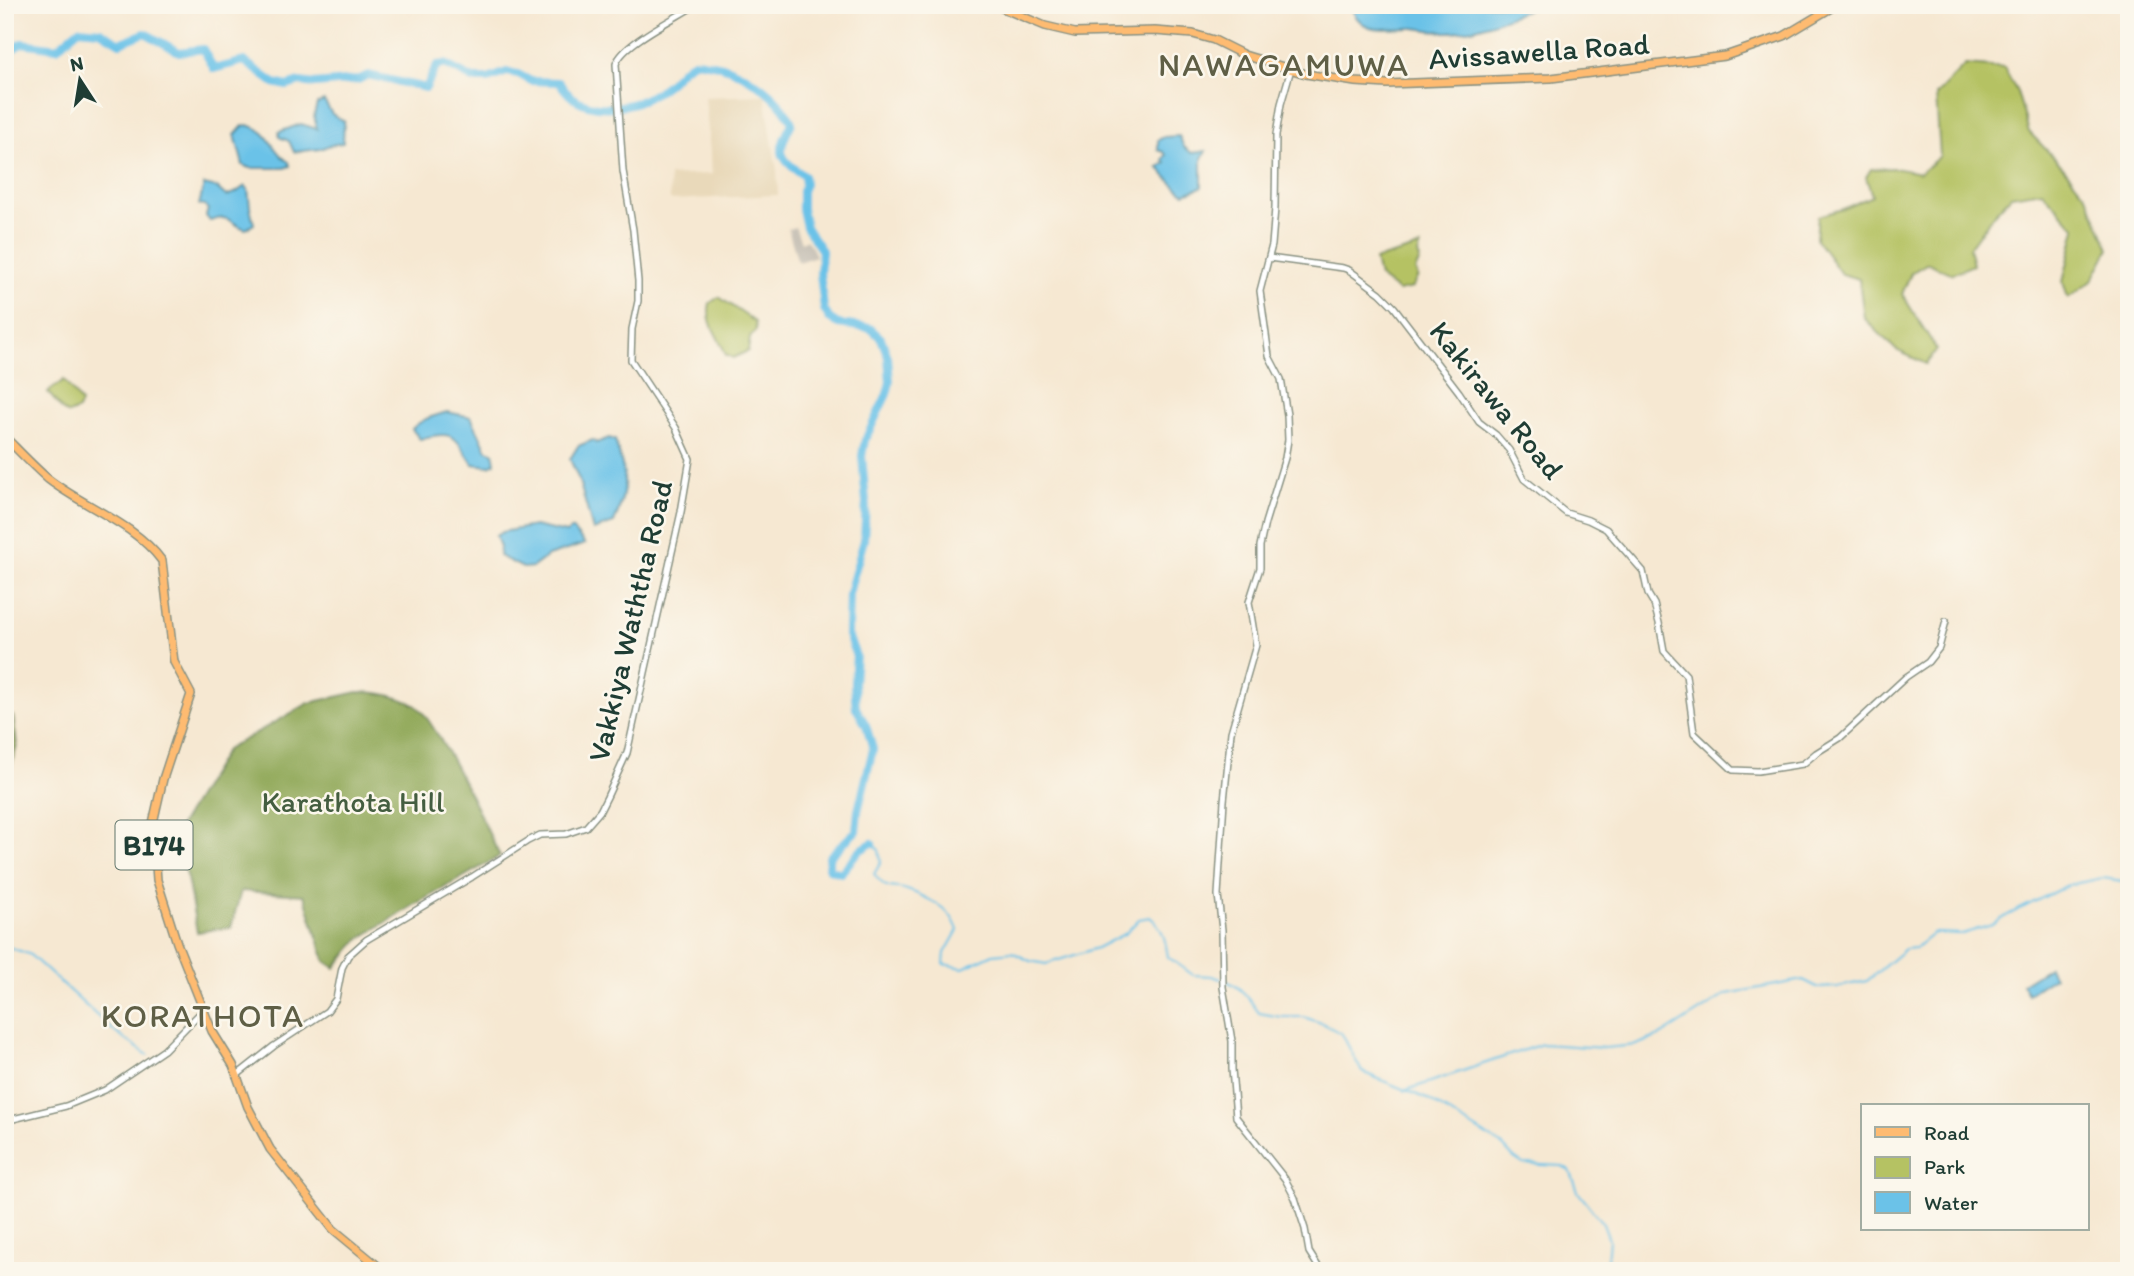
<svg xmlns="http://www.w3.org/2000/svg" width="2134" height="1276" font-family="Itim,sans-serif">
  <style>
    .built { fill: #e9d9ba }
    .industrial { fill: #c9c3b8 }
    .green { fill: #b5c263; stroke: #6a804c; stroke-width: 2 }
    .forest { fill: #90a859; stroke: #587246; stroke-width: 2 }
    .water { fill: #6bc2e8; stroke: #45808e; stroke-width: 2 }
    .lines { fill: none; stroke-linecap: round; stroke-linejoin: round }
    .stream { stroke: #6bc2e8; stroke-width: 2 }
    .river { stroke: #6bc2e8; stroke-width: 8 }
    .tertiary-casing { stroke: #8a9283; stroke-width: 8 }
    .primary-casing { stroke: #8a9283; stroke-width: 10 }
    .tertiary { stroke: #fff; stroke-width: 5 }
    .primary { stroke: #febb71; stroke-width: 7 }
    .labels { text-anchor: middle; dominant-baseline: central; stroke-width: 5; stroke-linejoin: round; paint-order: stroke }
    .shield { fill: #fbf7ec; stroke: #61756b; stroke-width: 2 }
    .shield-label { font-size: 28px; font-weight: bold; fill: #1f3d34 }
    .street-label { font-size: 30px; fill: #1f3d34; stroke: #fbf7ec }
    .park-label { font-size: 30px; fill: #445e40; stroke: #fbf7ec }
    .quarter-label { font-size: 33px; letter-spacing: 2px; fill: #5f5f46; stroke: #fbf7ec }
  </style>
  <rect width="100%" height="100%" fill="#fbf7ec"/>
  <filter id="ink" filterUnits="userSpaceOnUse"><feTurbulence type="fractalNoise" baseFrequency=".0143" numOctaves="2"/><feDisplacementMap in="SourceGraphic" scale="14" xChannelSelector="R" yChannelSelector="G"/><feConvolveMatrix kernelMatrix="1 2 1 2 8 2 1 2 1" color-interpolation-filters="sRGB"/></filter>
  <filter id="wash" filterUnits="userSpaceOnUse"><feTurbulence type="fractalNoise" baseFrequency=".00686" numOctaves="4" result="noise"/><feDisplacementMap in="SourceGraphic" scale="28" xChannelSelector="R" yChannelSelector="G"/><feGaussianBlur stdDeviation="1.57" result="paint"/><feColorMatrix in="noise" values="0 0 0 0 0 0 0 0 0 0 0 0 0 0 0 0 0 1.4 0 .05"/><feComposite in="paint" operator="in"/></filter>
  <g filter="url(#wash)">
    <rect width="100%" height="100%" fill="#f6e8d2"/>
    <!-- built -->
    <path class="built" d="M765,95L777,171L778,195L670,200L669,176L712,174L705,97Z"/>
    <!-- industrial -->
    <path class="industrial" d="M795,227L801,242L806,240L811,246L816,256L798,262L788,229Z"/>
    <!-- green -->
    <g class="green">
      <path d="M1965,65L2004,68L2017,92L2029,132L2063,167L2088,198L2109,249L2092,281L2068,298L2063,282L2076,228L2042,191L2011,196L1993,215L1969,248L1973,265L1952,274L1928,263L1911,273L1902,294L1937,350L1926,364L1896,350L1864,318L1859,279L1841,274L1816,239L1818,216L1843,209L1872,196L1866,177L1871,169L1894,168L1920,173L1940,156L1936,95Z"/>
      <path d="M1420,247L1418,255L1420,259L1415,271L1418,276L1412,288L1398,291L1379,277L1375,260Z"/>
      <path d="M719,297L755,322L756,330L750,338L748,351L733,358L726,355C719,336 705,323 710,303Z"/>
      <path d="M64,380L81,403L78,410L69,414L63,411L48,392Z"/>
    </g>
    <!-- forest -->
    <g class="forest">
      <path d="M358,692C378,692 397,695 415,705C434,716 487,830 500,856L414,905L359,939L335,968L325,961L304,895L241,891L231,927L197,932L178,829L226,750L309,703Z"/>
      <path d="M5,714L13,716L17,745L5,791Z"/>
    </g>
    <!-- water -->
    <g class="water">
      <path d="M1350,5H1541C1512,15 1478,32 1447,32C1436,32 1425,29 1414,28C1387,27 1362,38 1350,5Z"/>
      <path d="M324,101L332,114L344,121L343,143L330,145L320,149L294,152L289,141L279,137V132L301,124L317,129L314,115L317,104Z"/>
      <path d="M247,125C271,130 271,152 289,162L290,166L284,168H249L243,165L235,135L243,126Z"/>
      <path d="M1179,136L1184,147L1192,153L1206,151L1202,158V187L1185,193C1176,190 1165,174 1158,167L1166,163L1163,160L1166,155L1164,152L1158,150V140L1164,137Z"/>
      <path d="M204,185L217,188L226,196L235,193L245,186L248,189L250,207L254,224L246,229C231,225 231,213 210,221L206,216L208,209L204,205H199Z"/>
      <path d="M447,412L471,417L487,450L493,452L495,463L489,466L473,464C455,437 455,429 420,439L412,429C421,419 434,416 447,412Z"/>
      <path d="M609,438L615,440C626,477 629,485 614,523L593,530L579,480L570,459L578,446L593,440L596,443Z"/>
      <path d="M534,526L566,533L572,529L585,544L548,556L533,567L523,568L499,556L500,547L496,536L502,532Z"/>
      <path d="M2049,967L2054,977L2028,994L2022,984Z"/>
    </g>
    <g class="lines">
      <!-- stream -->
      <g class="stream">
        <path d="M872,843L879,850L881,862L874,874C890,894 889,884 907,890C920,894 942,905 950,915C953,919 956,925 958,930L945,953L944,964L963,968L993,954L1012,952L1030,961L1046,964L1097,948L1126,933L1139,919L1150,917C1164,929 1165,939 1168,957L1193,975L1212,976L1221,979"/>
        <path d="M5,946L29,954L116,1033L148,1055"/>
        <path d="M1226,981C1241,986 1250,1000 1259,1013L1281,1017H1304L1324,1024L1342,1034L1362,1072L1427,1099L1503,1146L1514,1158L1523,1164L1562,1166L1570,1170L1578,1192L1603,1224L1609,1240L1606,1271"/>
        <path d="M1404,1091L1542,1044L1605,1048L1636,1045L1662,1035L1727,994L1803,980L1819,988L1838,987L1867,981L1905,949L1915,948L1934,933L1962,934L1992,925L2008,915L2068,885L2103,878L2129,882"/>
      </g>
      <!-- river -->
      <path class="river" d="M5,55L22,43L57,48L79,29L100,31L120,43L145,33L179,52L203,49L214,69L244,61L274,83L287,86L300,82L315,84L358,80L368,75L426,88L437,65L445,64L473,79H488L507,72L518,74L531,81L559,82C563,88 568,94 573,98C603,117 643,105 668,84C676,77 682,67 692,63C697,60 702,62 708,63C739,67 779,94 792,123C777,152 777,156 804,176L805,184L802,191V209L806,227L822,251L820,273L824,309L829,318L838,324L870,328L881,338L888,357L890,382L887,394L865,440L862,456L866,502L864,540L849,593L848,635L856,656L854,683L856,708L866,725L873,749L858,811L856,831L829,857V869L841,873L859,851L872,843"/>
    </g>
  </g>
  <g filter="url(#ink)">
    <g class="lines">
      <!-- tertiary casing -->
      <g class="tertiary-casing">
        <g id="tertiary">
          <path d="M1291,69L1281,104L1276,135L1275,208L1272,245L1260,291L1269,356L1281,379L1287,415L1288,440L1285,458L1265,523L1260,546V568L1249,602L1256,645L1231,732L1224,801L1218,895L1222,930L1223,987L1232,1041V1069L1236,1117L1285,1179L1295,1198L1305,1229L1309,1252L1321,1271"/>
          <path d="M1269,258L1343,268L1349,270L1380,293L1394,307L1459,392L1479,422L1496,435L1509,450L1524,479L1566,513L1588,520L1606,529L1643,571L1648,594L1654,604L1659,623L1664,651L1686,675L1694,733L1733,770L1758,771L1803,764L1816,753L1840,738L1906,677L1928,662L1939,648L1946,621"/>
          <path d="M236,1076L274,1046L327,1011L336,999L342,968L348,956L366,940L472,877L528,841L540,835L566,834L586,827L600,811L607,797L627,753L681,512L690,459L676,428L631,360L632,329L638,301V281L633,230L623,171L616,64C623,43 676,18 696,5"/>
          <path d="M5,1121L66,1106L105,1090L164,1050L203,1010"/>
        </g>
      </g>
      <!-- primary casing -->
      <g class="primary-casing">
        <g id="primary">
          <path d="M995,5L1045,26L1075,33L1155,31L1193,34L1214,40L1244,55L1306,74L1355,82L1387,84L1551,78L1725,56L1784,36L1836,5"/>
          <path d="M5,437C19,451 33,466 48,479C84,507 134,523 162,561L174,662L191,694L163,779L153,823L157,880L177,943L212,1031L233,1065L248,1107L270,1149L333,1229L384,1271"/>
        </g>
      </g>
      <!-- tertiary -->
      <use href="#tertiary" class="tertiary"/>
      <!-- primary -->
      <use href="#primary" class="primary"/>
    </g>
  </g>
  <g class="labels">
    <!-- shield labels -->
    <rect class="shield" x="115.5" y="820.5" width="77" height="49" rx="5"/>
    <g class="shield-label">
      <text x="154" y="845">B174</text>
    </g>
    <!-- street labels -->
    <g class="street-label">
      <text transform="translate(1539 51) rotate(-4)">Avissawella Road</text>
      <text transform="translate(1497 400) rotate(51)">Kakirawa Road</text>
      <text transform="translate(630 621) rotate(-77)">Vakkiya Waththa Road</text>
    </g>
    <!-- park labels -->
    <g class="park-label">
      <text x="353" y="801">Karathota Hill</text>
    </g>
    <!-- quarter labels -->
    <g class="quarter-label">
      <text x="1284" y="64">NAWAGAMUWA</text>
      <text x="203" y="1015">KORATHOTA</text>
    </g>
  </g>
  <!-- margin -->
  <rect width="2134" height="1276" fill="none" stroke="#fbf7ec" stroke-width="28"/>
  <!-- legend -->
  <rect x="1861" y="1104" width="228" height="126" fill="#fbf7ec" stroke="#a3ada2" stroke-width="2"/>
  <rect x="1875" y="1127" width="35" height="10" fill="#febb71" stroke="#a3ada2" stroke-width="2"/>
  <text x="1924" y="1140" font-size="21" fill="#1f3d34">Road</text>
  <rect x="1875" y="1157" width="35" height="21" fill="#b5c263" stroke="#a3ada2" stroke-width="2"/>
  <text x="1924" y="1174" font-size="21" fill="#1f3d34">Park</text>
  <rect x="1875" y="1192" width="35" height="21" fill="#6bc2e8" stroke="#a3ada2" stroke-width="2"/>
  <text x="1924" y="1210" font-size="21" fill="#1f3d34">Water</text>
  <!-- north arrow -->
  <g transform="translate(80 80) rotate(348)" stroke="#fbf7ec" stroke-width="5" paint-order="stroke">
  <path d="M0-5L12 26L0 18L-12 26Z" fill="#1f3d34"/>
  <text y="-10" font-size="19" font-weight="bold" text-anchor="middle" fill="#1f3d34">N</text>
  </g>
</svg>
